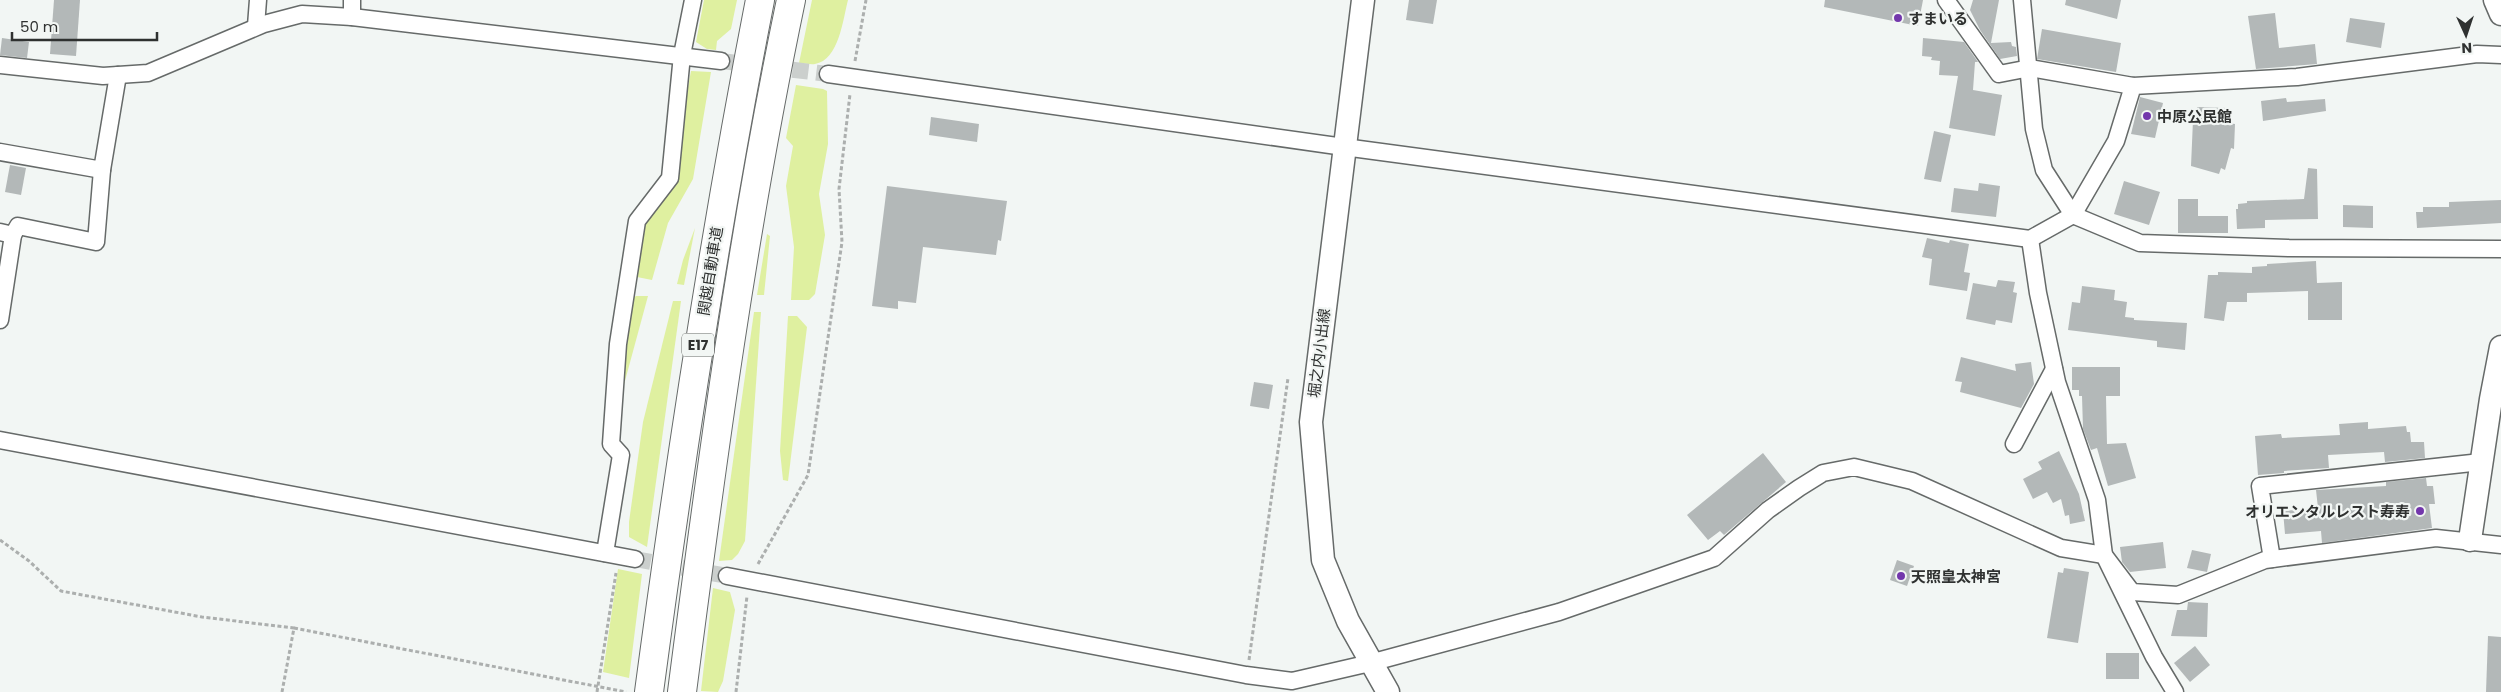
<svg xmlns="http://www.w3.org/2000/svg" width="2501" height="692" font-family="Poppins,'Noto Sans JP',sans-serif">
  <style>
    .green { fill: #dff0a0 }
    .building { fill: #b3b8b8 }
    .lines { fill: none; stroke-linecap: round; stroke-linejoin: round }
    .street-tunnel { stroke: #cbcfcd; stroke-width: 16; stroke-dasharray: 16 8; stroke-linecap: butt }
    .street-casing { stroke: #666a69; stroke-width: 19 }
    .secondary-casing { stroke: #666a69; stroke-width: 25 }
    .highway-casing { stroke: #666a69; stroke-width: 30 }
    .path { stroke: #acafae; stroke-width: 3; stroke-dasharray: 4 2.5; stroke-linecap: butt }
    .street { stroke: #fff; stroke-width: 16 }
    .secondary { stroke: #fff; stroke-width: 22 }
    .highway { stroke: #fff; stroke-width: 28 }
    .poi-dot { fill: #7337ac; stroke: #f2f6f4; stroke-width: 2 }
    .labels { text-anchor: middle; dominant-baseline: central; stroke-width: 4.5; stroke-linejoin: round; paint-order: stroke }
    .shield { fill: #f2f6f4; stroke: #6a6c6b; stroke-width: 1 }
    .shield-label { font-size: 14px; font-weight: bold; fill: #2f3130 }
    .poi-label { font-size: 15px; font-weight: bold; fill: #2f3130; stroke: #f2f6f4; text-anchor: start }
    .street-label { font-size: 15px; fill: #2f3130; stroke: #f2f6f4 }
  </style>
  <rect width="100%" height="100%" fill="#f2f6f4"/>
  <!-- green -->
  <g class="green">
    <path d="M704,0H737L731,29L717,41L716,50L707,49L696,42Z"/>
    <path d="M812,0H848C843,19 839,60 815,64C811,65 804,63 799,63Z"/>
    <path d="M691,71L711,72L693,179L668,223L652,280L637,277L633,271L640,235L671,180Z"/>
    <path d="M796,85L823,89L827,91L828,144L819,194L825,235L815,294L809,300H791L794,247L786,186L793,146L786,138Z"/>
    <path d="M695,228L684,285L677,284L683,260Z"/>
    <path d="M767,234L770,236L764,295H757Z"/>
    <path d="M636,296H648L616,414L630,300Z"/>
    <path d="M673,301H681L647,547L629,537V522L643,422Z"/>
    <path d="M754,312H761L745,541L738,554L732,560L719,561Z"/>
    <path d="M788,316H797L807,327L788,481L783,480L780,451Z"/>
    <path d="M618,569L642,574L629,678L603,672Z"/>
    <path d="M713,588L730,592L735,610L723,681L718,692L701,691Z"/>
  </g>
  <!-- building -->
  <g class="building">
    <path d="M54,0H80L76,56L50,54Z"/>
    <path d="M1409,0H1437L1433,24L1406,20Z"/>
    <path d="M1825,0H1923L1918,26L1824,7Z"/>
    <path d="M1973,0H1999L1991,43L2011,42L2012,46L2016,47L2017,56L2000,59L1980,30L1970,10Z"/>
    <path d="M2066,0H2121L2117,19L2065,5Z"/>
    <path d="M2275,13L2279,48L2315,44L2317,64L2256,69L2248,16Z"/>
    <path d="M2350,18L2385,23L2381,48L2346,42Z"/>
    <path d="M2042,29L2121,43L2116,72L2037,59Z"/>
    <path d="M2,38L29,42L27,58L0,55Z"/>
    <path d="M1923,38L1964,42L1978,62H1975L1973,90L2002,95L1995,136L1949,128L1958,76L1939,75L1940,61L1931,60L1932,57L1922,56Z"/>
    <path d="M2140,97L2163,103L2155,138L2131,134Z"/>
    <path d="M2286,98L2287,102L2325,99L2326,111L2263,121L2261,101Z"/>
    <path d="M2197,107L2228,108L2227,123L2235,124L2234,149L2231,148L2225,170L2221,168L2219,174L2191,166L2193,120H2197Z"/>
    <path d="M931,117L979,124L977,142L929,135Z"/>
    <path d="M1934,131L1951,135L1941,182L1924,179Z"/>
    <path d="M10,165L26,168L21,195L5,192Z"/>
    <path d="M2308,168L2317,169L2318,219L2265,220V228L2237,229L2236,209H2238V204L2247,203V201L2304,199Z"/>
    <path d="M2124,181L2160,192L2149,225L2114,214Z"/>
    <path d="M1979,183L2000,186L1996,217L1951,212L1954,188L1978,191Z"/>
    <path d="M887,186L1007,201L1001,241L998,240L996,255L923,247L916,303L898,301V309L872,306Z"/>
    <path d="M2178,199H2198V216H2228V233H2178Z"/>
    <path d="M2501,200V223L2417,228L2416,212H2423V207H2449V202Z"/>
    <path d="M2343,205L2373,206V228L2343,227Z"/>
    <path d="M1927,238L1949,243L1950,240L1969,244L1964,272L1970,273L1967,291L1929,285L1932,259L1922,257Z"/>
    <path d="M2316,261L2317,283L2342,282V320H2308V291L2247,293V302H2227L2224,321L2204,318L2208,275H2218V272L2252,273V267L2267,266V264Z"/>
    <path d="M1998,280L2015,282L2013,292L2017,293L2012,323L1996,320L1995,325L1966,319L1973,283L1996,287Z"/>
    <path d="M2082,286L2115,290L2114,300L2127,302L2125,317L2134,318V320L2187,323L2185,350L2157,347V341L2068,330L2072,302L2080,303Z"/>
    <path d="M1961,357L2016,371L2015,364L2031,362L2034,384L2021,408L1960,392L1962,382L1955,381Z"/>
    <path d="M2072,367H2120V396H2106L2107,444L2126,443L2136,478L2108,486L2097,448L2091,450L2083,429L2082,396H2079V390H2072Z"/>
    <path d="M1254,382L1273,385L1269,409L1250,406Z"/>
    <path d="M2368,422V429L2406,426L2407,432H2410L2411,442H2424L2425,458L2385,462L2384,452L2328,455L2329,468L2284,471V473L2258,475L2255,436L2281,434L2282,438L2340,435L2339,424Z"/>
    <path d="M2059,451L2079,494L2085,521L2070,524L2069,515L2065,516L2061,499L2053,503L2047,492L2033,499L2023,479L2042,469L2038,462Z"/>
    <path d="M1763,453L1786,482L1724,535L1720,531L1708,540L1687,515Z"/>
    <path d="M2426,478L2427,486H2433L2435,504H2429L2432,528L2322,543L2321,531L2285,534L2283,511L2318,508L2316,490L2386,486V482Z"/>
    <path d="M2163,542L2166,568L2130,572L2122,562L2120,547Z"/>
    <path d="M2192,550L2211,554L2207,572L2187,568Z"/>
    <path d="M1897,560L1914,566L1907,586L1890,580Z"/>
    <path d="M2064,568L2089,572L2078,643L2047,638L2058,572L2063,573Z"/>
    <path d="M2188,602L2208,603L2207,637L2171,636L2177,610H2187Z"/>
    <path d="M2488,636L2501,637V692H2486Z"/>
    <path d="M2195,646L2210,665L2190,682L2174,663Z"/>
    <rect x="2106" y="653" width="33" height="26"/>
  </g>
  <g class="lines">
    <!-- street-tunnel -->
    <g class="street-tunnel">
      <path d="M721,61L828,74"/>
      <path d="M635,559L727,576"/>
    </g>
    <!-- street casing -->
    <g class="street-casing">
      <g id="street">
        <path d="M1946,0L1999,74L2030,68L2133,86"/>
        <path d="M2022,0L2034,129L2044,170L2073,215L2140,243L2289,248L2501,249"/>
        <path d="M352,17V0"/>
        <path d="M256,26L258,0"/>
        <path d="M0,65L103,76L148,73L264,24L302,14L352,17L721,61"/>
        <path d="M828,74L1344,147L2030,239L2073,215L2116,141L2133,86L2297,77L2477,54L2501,55"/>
        <path d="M0,152L102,170L118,75"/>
        <path d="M0,232L13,235L18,226L96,242L102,170"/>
        <path d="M2030,239L2038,293L2057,382L2097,500L2104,555L2154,657L2175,692"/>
        <path d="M0,320L13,235"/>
        <path d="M0,440L635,559"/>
        <path d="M2014,444L2054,369"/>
        <path d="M605,553L621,455L611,444L618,344L637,221L670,178L682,55L693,0"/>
        <path d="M2272,559L2260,486L2481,462"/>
        <path d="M727,576L1246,675L1292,681L1370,663L1559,612L1714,558L1768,510L1799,488L1823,473L1854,467L1912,481L2061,548L2104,555L2132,592L2178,595L2265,560L2436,538L2501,545"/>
      </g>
    </g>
    <!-- secondary casing -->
    <g class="secondary-casing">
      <g id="secondary">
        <path d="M1363,0L1311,422L1323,560L1348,621L1388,692"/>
        <path d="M2495,0L2501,14"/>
        <path d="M2470,540L2491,399L2501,347"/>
      </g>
    </g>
    <!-- highway casing -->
    <g class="highway-casing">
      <g id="highway">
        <path d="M649,692C680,460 715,230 760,0"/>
        <path d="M682,692C712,460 743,229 791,0"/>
      </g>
    </g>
    <!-- path -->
    <g class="path">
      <path d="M855,61L866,0"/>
      <path d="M0,540L29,561L61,591L202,617L294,628L282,692"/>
      <path d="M758,564L808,475L842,242L839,189L850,94"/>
      <path d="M294,628L626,692"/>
      <path d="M1249,660L1288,378"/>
      <path d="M597,692L616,573"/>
      <path d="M736,692L747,596"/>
    </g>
    <!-- street -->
    <use href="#street" class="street"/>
    <!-- secondary -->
    <use href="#secondary" class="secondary"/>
    <!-- highway -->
    <use href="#highway" class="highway"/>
  </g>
  <!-- markers -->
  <g class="poi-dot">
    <circle cx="1898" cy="18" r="5"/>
    <circle cx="2147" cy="116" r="5"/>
    <circle cx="2420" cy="511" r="5"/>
    <circle cx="1901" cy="576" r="5"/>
  </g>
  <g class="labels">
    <!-- shield labels -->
    <rect class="shield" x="682" y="333.5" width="32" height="23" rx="4"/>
    <g class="shield-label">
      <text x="698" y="345">E17</text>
    </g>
    <!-- poi labels -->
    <g class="poi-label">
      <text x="1908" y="18">すまいる</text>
      <text x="2157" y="116">中原公民館</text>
      <text x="2410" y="511" text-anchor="end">オリエンタルレスト寿寿</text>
      <text x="1911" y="576">天照皇太神宮</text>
    </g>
    <!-- street labels -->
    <g class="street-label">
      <text transform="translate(710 271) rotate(-81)">関越自動車道</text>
      <text transform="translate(1319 353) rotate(-83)">堀之内小出線</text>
    </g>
  </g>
  <!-- north arrow -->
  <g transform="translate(2466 35) rotate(177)" stroke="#f2f6f4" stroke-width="4" paint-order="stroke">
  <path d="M0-4L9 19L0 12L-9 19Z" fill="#2f3130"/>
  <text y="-8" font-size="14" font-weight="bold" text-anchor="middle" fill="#2f3130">N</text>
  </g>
  <!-- scale -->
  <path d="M12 32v8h145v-8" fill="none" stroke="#2f3130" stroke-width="2.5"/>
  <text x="20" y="32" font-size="15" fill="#2f3130" stroke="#f2f6f4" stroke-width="4" paint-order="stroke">50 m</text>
</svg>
